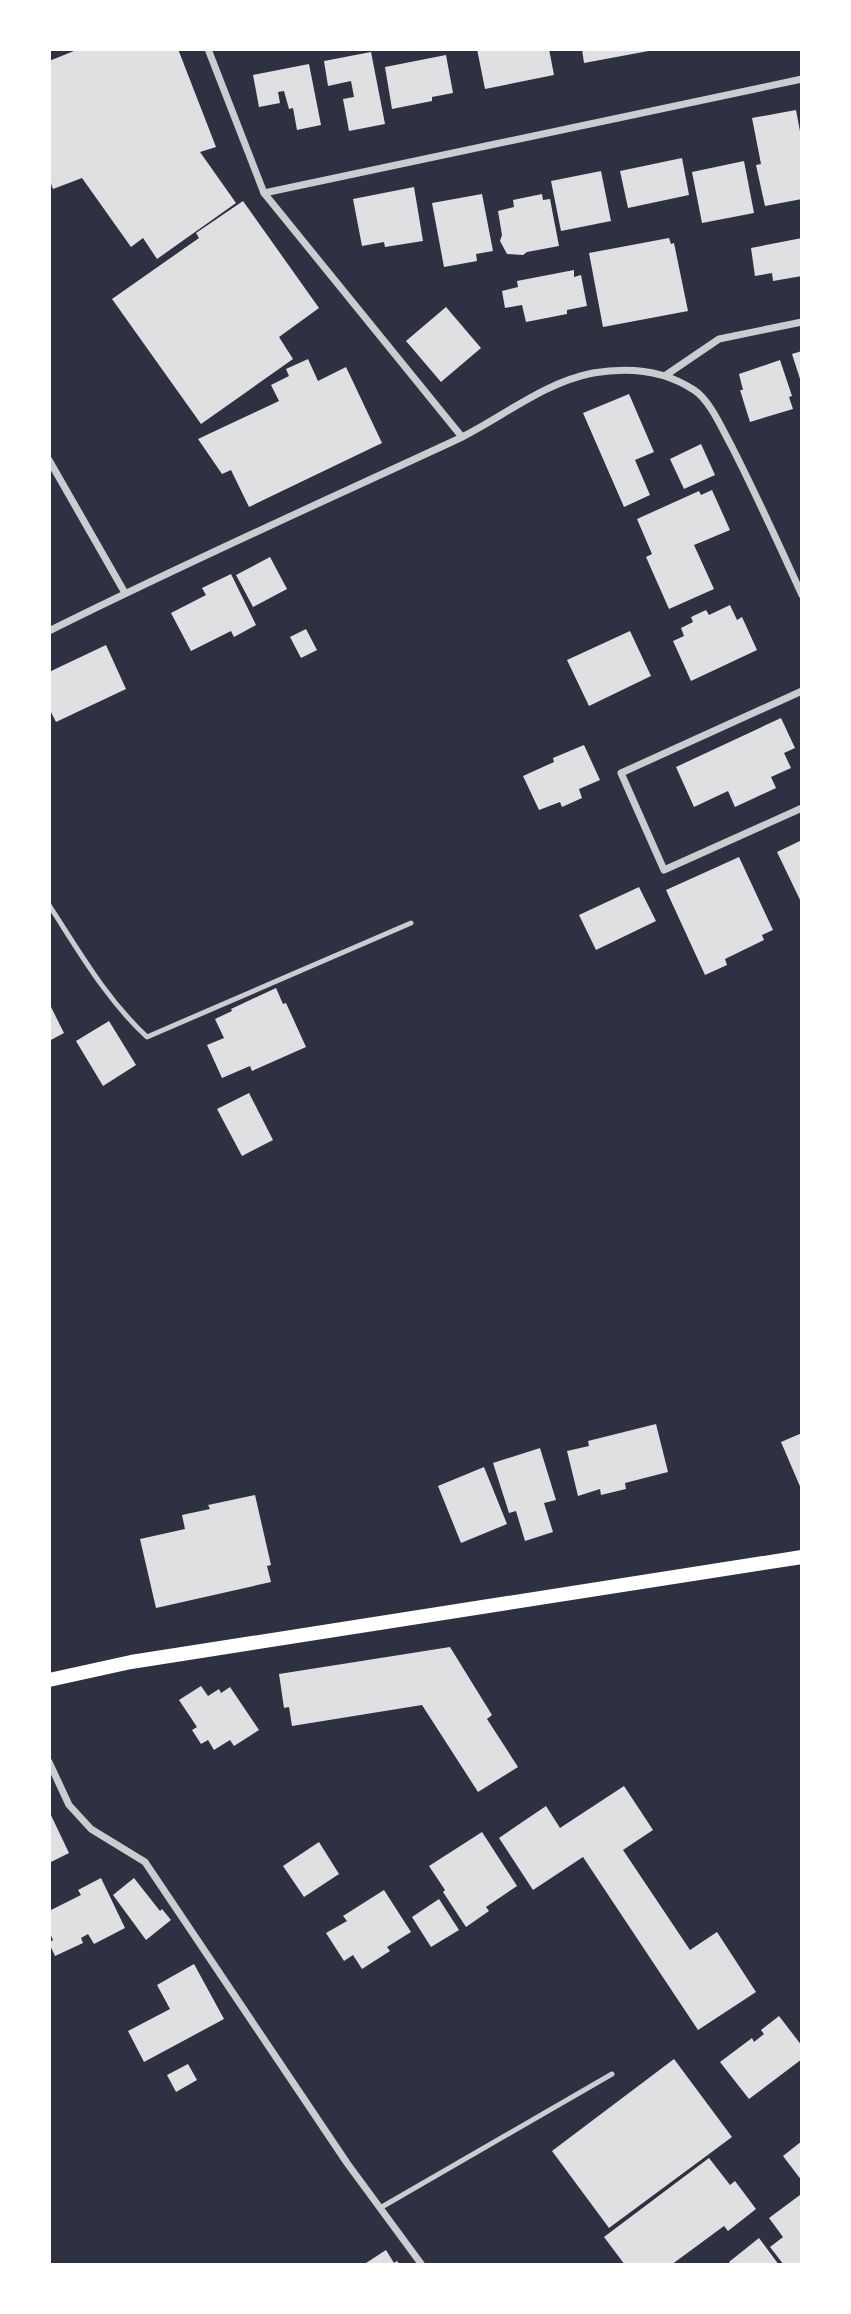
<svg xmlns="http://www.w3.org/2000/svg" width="851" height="2314" font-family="Raleway,sans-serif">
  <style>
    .building { fill: #e0e0e3 }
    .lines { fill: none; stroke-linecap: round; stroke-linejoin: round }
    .service { stroke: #caccd0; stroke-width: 5 }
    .minor { stroke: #caccd0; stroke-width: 7 }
    .secondary { stroke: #fff; stroke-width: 14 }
  </style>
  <rect width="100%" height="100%" fill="#2d3142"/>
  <!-- building -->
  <g class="building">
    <path d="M79,49H178L216,147L200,152L236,203L157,259L143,238L131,247L82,178L53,189L49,178V61Z"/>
    <path d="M477,49H549L554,75L485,89Z"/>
    <path d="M582,49H654V50L584,63Z"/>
    <path d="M371,52L385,124L349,131L343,99L354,97L351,81L328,86L324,61Z"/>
    <path d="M446,55L453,93L432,97V101L392,109L385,67Z"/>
    <path d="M309,64L321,125L297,130L293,108L289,109L284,91L278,92L280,103L259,107L253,75Z"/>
    <path d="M796,110L802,142V199L765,206L756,165L761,164L752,118Z"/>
    <path d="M682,158L689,195L628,208L620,171Z"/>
    <path d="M744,161L754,213L702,223L692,172Z"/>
    <path d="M601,171L611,221L561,231L551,181Z"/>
    <path d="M414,187L423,241L385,247L384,242L362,246L353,199Z"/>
    <path d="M482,194L493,251L476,254L477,261L444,267L432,203Z"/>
    <path d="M542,194L543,200L550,199L559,246L527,252L523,255L507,254L500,241L502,235L498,211L514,207L513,200Z"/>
    <path d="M243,201L319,308L279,337L293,359L201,424L112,299L199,238L196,233Z"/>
    <path d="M669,238L671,244L674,243L688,311L603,327L589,253Z"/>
    <path d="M802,238V276L773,281L772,273L755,276L751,248Z"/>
    <path d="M574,270V277L581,275L587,306L567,310V314L526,322L522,305L505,308L502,291L518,287L517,281Z"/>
    <path d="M446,307L481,348L441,382L406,341Z"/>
    <path d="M802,351V382H801L792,354Z"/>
    <path d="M308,359L318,381L346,367L382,443L249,507L231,470L222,474L198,439L279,401L271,385L289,376L286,369Z"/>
    <path d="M780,360L792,396L789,397L793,409L750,422L740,390H743L739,374Z"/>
    <path d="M629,394L654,452L635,460L650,495L624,507L583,413Z"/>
    <path d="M701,444L715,475L684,489L670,459Z"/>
    <path d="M712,490L730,530L694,545L714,589L669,609L646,557L652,554L637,519L699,491L701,495Z"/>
    <path d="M270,557L287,589L253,607L236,575Z"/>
    <path d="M231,574L256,625L234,637L231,631L191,651L171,613L206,595L202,588Z"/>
    <path d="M730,605L737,620L742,617L757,650L691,681L673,641L684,636L681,628L693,622L691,617L706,610L709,615Z"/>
    <path d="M306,629L317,650L301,658L290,637Z"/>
    <path d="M630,631L651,676L589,706L567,660Z"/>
    <path d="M106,645L126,689L56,722L49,708V672Z"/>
    <path d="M781,718L795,748L784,753L791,768L771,777L776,788L735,807L728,791L694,807L676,767Z"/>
    <path d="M584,745L600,780L579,789L582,798L562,807L560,802L539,810L523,776L554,762L553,758Z"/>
    <path d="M802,840V904L777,852Z"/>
    <path d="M739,857L773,930L762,935L764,940L725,959L727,965L705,975L666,890Z"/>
    <path d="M639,887L656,921L596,950L579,915Z"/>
    <path d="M276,988L283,1004L286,1003L306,1047L252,1071L250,1066L222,1078L207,1045L224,1038L215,1019L232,1011L231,1009Z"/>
    <path d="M49,1003L64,1033L49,1041Z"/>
    <path d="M109,1021L136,1065L103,1086L76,1041Z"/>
    <path d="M249,1093L273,1140L242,1156L217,1109Z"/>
    <path d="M656,1424L668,1472L625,1483L626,1489L601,1495L600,1489L578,1496L567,1451L589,1446L588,1441Z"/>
    <path d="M802,1433V1491L781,1442Z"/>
    <path d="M540,1448L556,1500L544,1503L553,1532L525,1541L516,1511L509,1513L493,1463Z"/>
    <path d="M484,1467L507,1524L461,1543L438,1486Z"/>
    <path d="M255,1495L271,1565L267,1566L271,1582L156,1608L140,1539L185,1529L182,1515L210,1509L208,1505Z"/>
    <path d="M450,1647L492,1715L487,1719L518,1767L478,1792L422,1705L292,1726L289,1707L284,1708L279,1674Z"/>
    <path d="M201,1686L208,1696L219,1689L221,1693L230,1687L259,1730L234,1746L230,1740L214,1750L208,1740L201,1744L192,1730L197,1727L179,1700Z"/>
    <path d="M624,1786L653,1830L623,1850L690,1950L717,1932L756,1992L698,2030L583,1857L533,1890L499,1838L546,1806L560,1828Z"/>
    <path d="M49,1811L69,1853L49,1863Z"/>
    <path d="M482,1832L517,1886L486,1907L489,1911L466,1927L443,1892L445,1890L429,1866Z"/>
    <path d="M319,1842L339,1874L304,1897L283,1866Z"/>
    <path d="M101,1878L125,1928L94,1944L88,1934L81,1938L83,1943L55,1956L49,1943L53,1940L49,1931V1911L81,1895L78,1890Z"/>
    <path d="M134,1878L160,1911L162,1909L171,1920L146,1940L113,1895Z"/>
    <path d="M384,1890L411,1932L387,1947L390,1951L362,1969L353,1955L344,1961L326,1933L347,1921L343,1916Z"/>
    <path d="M439,1899L459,1930L431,1947L412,1917Z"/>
    <path d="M194,1964L224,2019L144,2062L128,2031L170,2009L157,1985Z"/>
    <path d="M779,2016L802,2046V2059L749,2099L720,2062L752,2038L754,2042L764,2034L761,2030Z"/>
    <path d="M674,2059L732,2137L609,2228L552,2151Z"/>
    <path d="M188,2064L197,2080L176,2092L167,2075Z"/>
    <path d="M802,2141V2181L783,2156Z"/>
    <path d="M709,2158L730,2185L735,2181L756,2209L728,2231L724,2226L671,2265H625L604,2237Z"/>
    <path d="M800,2195L802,2198V2265H784L770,2247L783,2237L769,2218Z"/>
    <path d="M759,2238L779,2265H731L729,2262Z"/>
    <path d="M386,2250L394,2263L397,2261L400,2265H363Z"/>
  </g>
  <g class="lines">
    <!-- service -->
    <g class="service">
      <path d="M49,905C79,951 106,999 147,1037L411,923"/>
      <path d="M380,2208L612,2074"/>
    </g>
    <!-- minor -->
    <g class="minor">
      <path d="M208,49L264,193L462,437"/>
      <path d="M264,193L802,79"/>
      <path d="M666,375L719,339L802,322"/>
      <path d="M49,460L125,593"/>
      <path d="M49,631C183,564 320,503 456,440C502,418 542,383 593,373C628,367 664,370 694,390C710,400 723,431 732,447C757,496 779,545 802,595"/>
      <path d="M802,691L621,773L664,870L802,808"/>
      <path d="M49,1762L69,1805L91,1829L145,1862L347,2163L422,2265"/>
    </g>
    <!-- secondary -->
    <path class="secondary" d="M49,1680L131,1662L802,1557"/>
  </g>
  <!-- border -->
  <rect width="851" height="2314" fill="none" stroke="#ffffff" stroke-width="102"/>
</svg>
